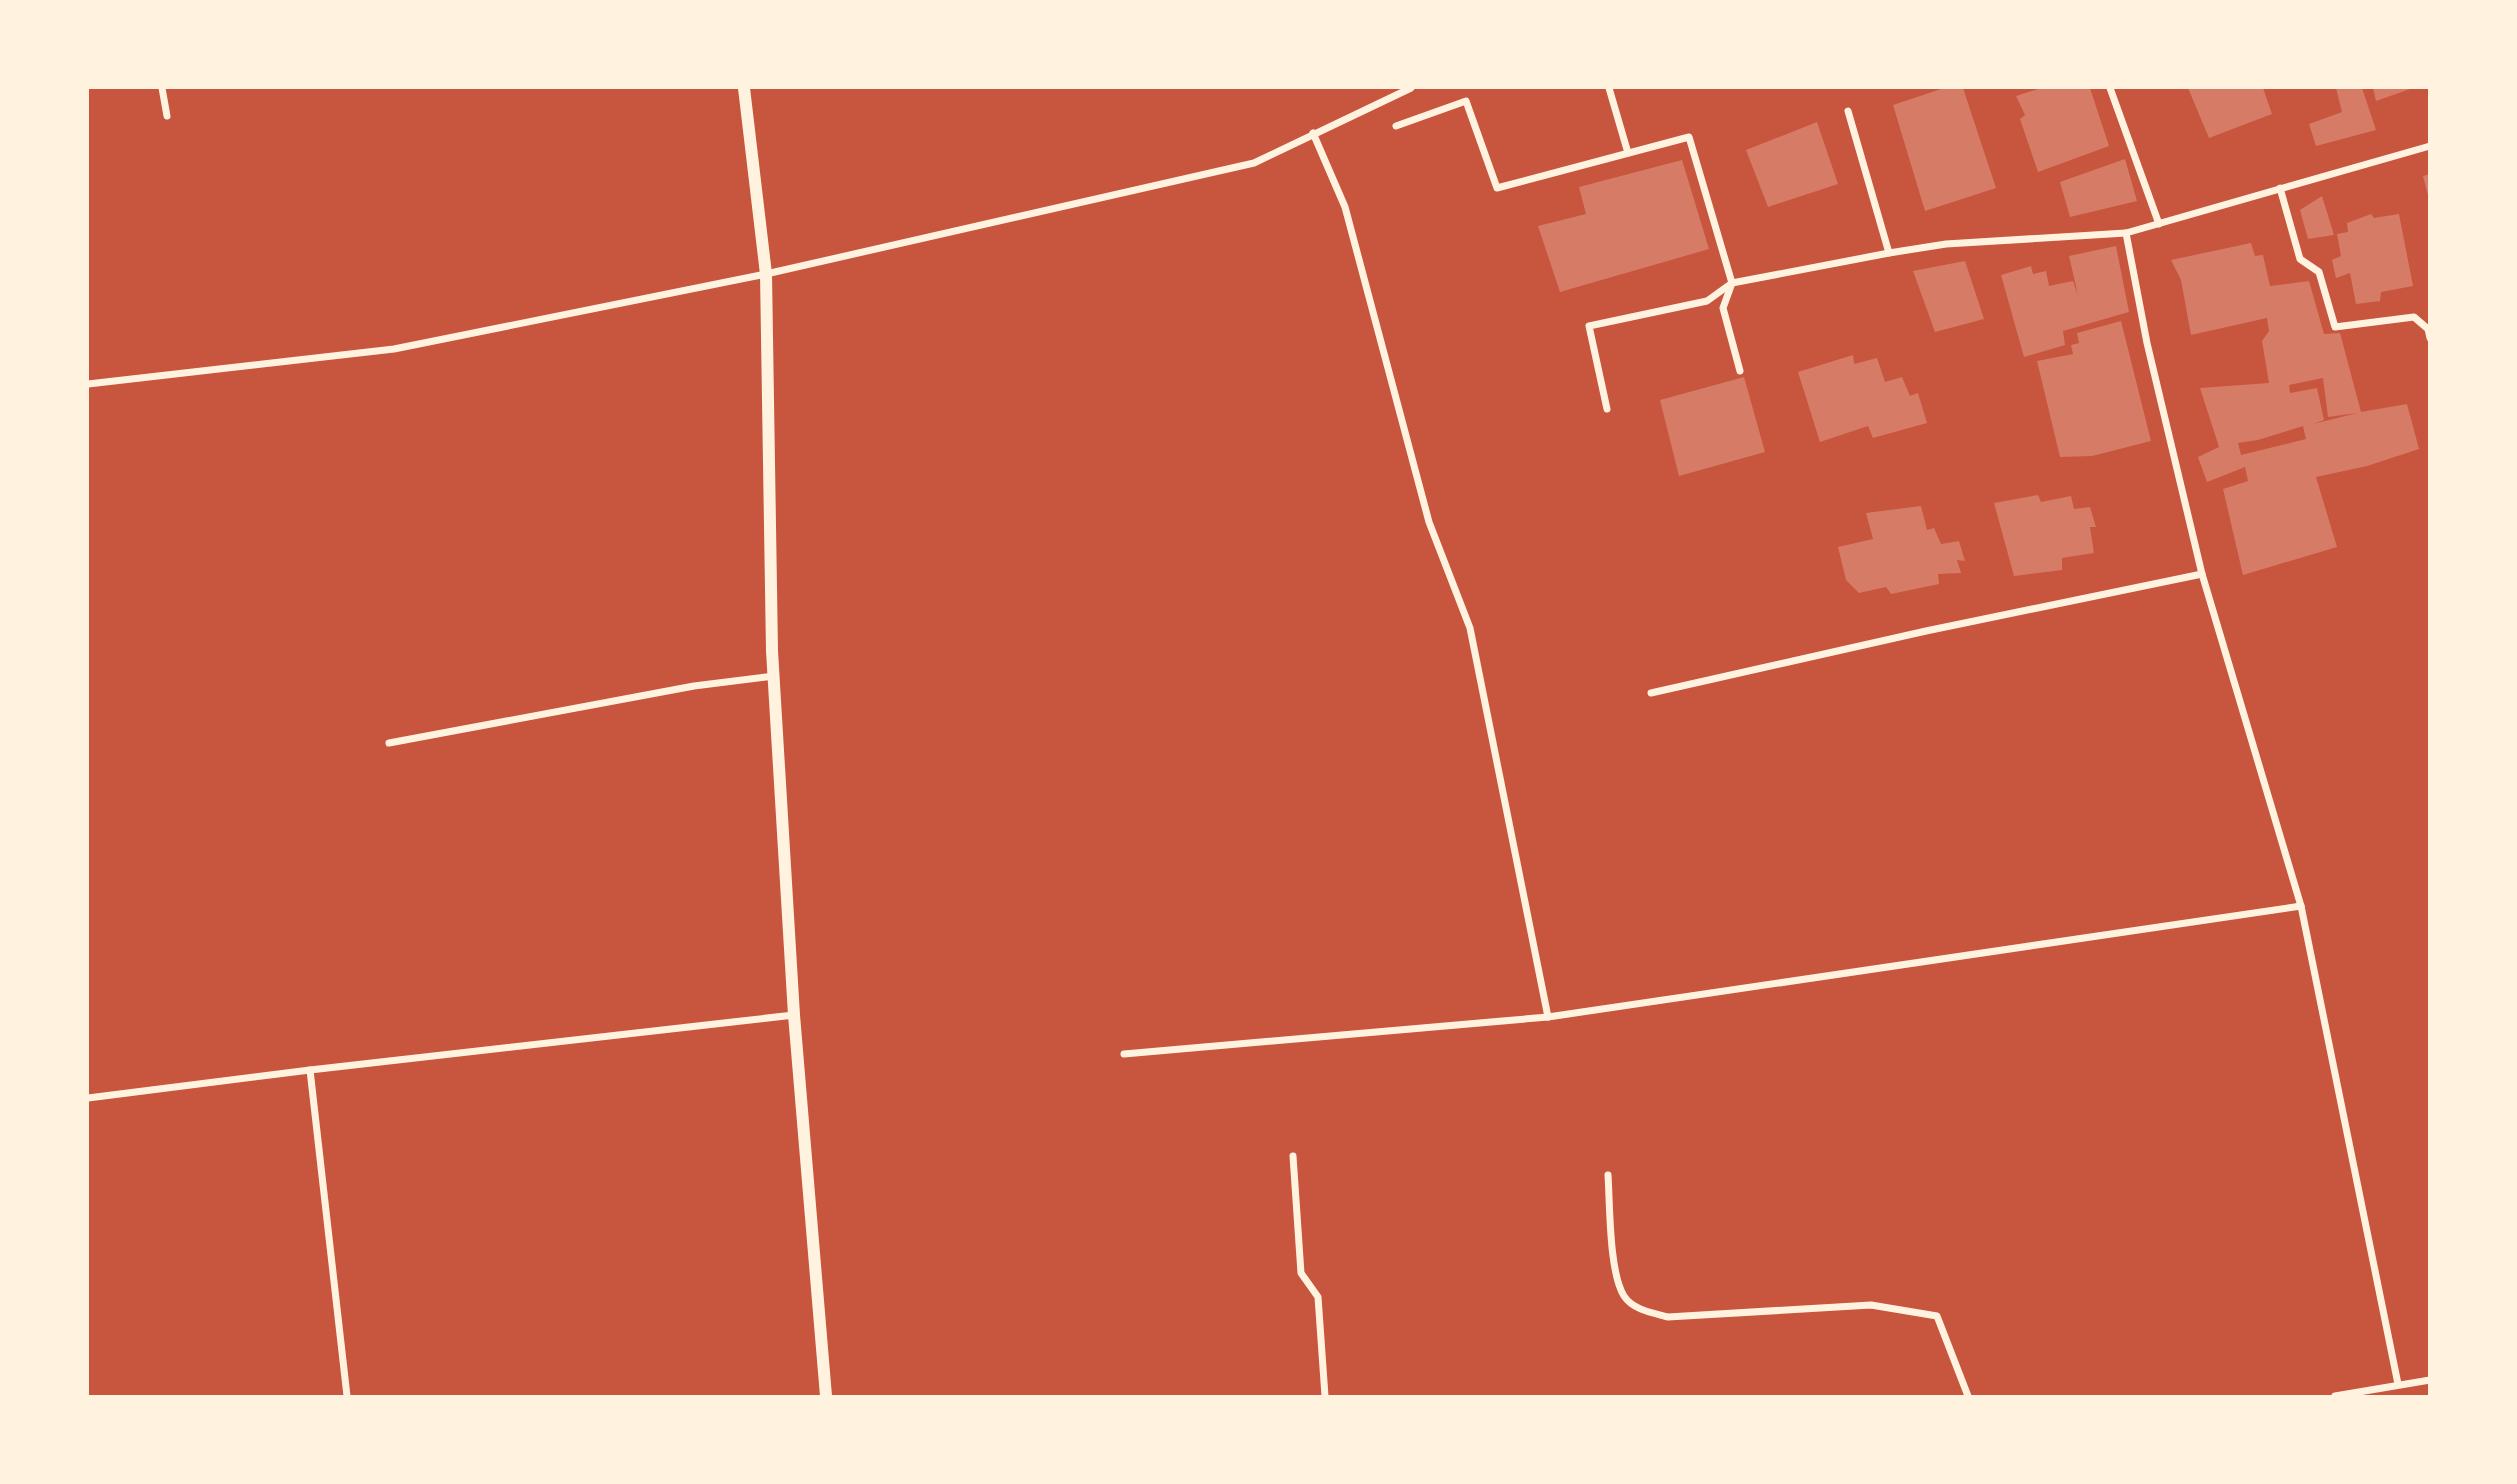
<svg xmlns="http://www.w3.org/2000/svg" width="2517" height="1484" font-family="'IBM Plex Sans',sans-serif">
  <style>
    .building { fill: #d67c66; fill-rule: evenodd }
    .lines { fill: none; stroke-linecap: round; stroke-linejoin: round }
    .minor { stroke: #fff3e0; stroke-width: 7 }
    .tertiary { stroke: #fff3e0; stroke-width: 12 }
  </style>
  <rect width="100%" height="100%" fill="#c8553d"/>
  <!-- building -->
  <g class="building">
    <path d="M1944,88H1963L1996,188L1925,211L1893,105Z"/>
    <path d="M2041,88H2090L2109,146L2038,172L2020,119L2025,115L2016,96Z"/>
    <path d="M2188,88H2263L2272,114L2209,138Z"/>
    <path d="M2336,88H2362L2376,130L2316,146L2309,124L2342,112Z"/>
    <path d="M2373,88H2413L2376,101Z"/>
    <path d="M1817,122L1838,184L1768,207L1746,150Z"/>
    <path d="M2125,159L2137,201L2070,217L2060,182Z"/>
    <path d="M1682,160L1709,249L1560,292L1538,226L1586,214L1579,187Z"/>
    <path d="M2430,174V198L2429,199L2423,176Z"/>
    <path d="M2322,196L2334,235L2308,239L2300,210Z"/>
    <path d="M2371,214L2374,218L2399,214L2413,286L2381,292L2380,301L2356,304L2350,273L2336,278L2332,260L2341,256L2337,234L2348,232L2347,223Z"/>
    <path d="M2251,243L2255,256L2263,255L2270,286L2309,281L2324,334L2340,333L2361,412L2407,404L2419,449L2367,466L2316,477L2337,547L2243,575L2223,489L2248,481L2245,467L2207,482L2198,457L2219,447L2200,388L2269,383L2262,341L2269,331L2267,318L2191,335L2181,280L2171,260ZM2323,378L2328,417L2357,413L2313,424L2324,420L2317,388L2290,393L2289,385ZM2303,426L2306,439L2241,455L2238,443L2258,440Z"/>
    <path d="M2116,246L2129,312L2063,331L2065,345L2024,357L2001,275L2031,266L2033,274L2046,271L2049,286L2073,281L2078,295L2069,256Z"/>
    <path d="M1965,261L1984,319L1935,332L1913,271Z"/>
    <path d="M2121,321L2151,441L2092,456L2060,457L2037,361L2073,354L2071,345L2079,343L2077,333Z"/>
    <path d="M1853,355L1854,364L1877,358L1885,382L1902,377L1910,396L1918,393L1927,423L1873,438L1868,426L1820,442L1798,372Z"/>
    <path d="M1744,377L1765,452L1679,476L1660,400Z"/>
    <path d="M2038,495L2041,502L2071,496L2074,509L2090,507L2096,527H2090L2094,553L2062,558V570L2014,576L1994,503Z"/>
    <path d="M1921,506L1927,530L1934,528L1941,544L1959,541L1965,561L1957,560L1961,573L1938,574L1939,584L1891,594L1886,587L1859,593L1846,580L1838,547L1873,539L1866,513Z"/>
  </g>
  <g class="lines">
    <!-- minor -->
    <g class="minor">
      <path d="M162,88L167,116"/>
      <path d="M1609,88L1628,153"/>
      <path d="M2110,88L2159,224"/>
      <path d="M1848,111L1889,253"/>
      <path d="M1396,126L1466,101L1497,188L1689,137L1732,283L1723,308L1740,371"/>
      <path d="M1313,133L1345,207L1429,522L1470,628L1548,1017"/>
      <path d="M2280,188L2300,259L2319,272L2335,327L2414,317L2428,329L2430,338"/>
      <path d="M2126,233L2147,343L2202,574L2301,906"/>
      <path d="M88,384L394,349L766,274L1254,163L1411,88"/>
      <path d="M1607,409L1589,326L1707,301L1732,283L1889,253L1946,244L2126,233L2430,146"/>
      <path d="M1651,693L1926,631L2202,574"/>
      <path d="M389,743L694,686L774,676"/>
      <path d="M1124,1054L1548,1017L2301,906L2398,1384"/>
      <path d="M310,1070L347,1396"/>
      <path d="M88,1098L310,1070L794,1015"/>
      <path d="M1293,1156L1301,1273L1318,1297L1325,1396"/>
      <path d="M1608,1175C1610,1205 1609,1272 1624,1296C1633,1310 1653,1313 1668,1317L1871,1305L1937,1316L1968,1396"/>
      <path d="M2335,1396L2430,1380"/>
    </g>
    <!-- tertiary -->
    <path class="tertiary" d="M744,88L766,274L772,651L794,1015L826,1396"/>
  </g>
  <!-- border -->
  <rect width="2517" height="1484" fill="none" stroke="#fff3e0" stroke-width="178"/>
</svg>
